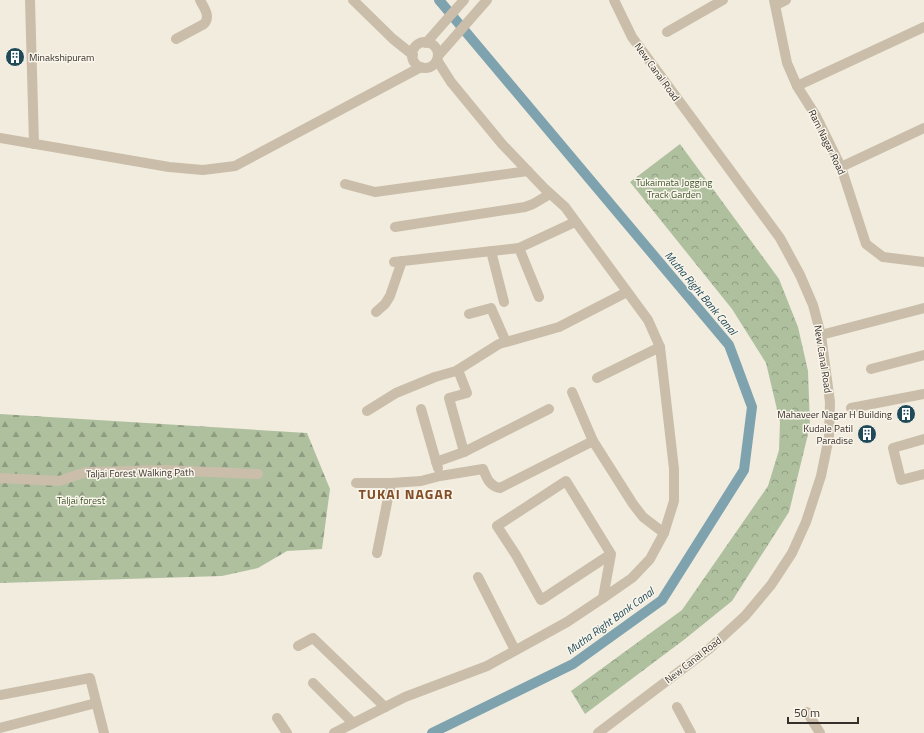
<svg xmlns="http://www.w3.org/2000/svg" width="924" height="733" font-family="'Titillium Web',sans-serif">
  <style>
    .forest { fill: url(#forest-firs) }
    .park { fill: url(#park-crowns) }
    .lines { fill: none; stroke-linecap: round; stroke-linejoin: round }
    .canal { stroke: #7ea3ae; stroke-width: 10 }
    .minor { stroke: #cabeaa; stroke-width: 10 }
    .labels { text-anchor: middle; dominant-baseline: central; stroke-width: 3; stroke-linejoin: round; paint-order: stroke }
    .poi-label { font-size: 10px; fill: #37302a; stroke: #f9f5eb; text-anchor: end }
    .street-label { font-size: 10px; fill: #37302a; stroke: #f9f5eb }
    .park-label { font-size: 10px; fill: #3f552e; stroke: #f9f5eb }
    .water-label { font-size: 11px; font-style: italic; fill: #204a58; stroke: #f9f5eb }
    .district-label { font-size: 14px; font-weight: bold; letter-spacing: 1px; fill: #834e26; stroke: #f9f5eb }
  </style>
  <defs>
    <pattern id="forest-firs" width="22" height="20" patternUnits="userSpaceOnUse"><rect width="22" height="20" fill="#afc09f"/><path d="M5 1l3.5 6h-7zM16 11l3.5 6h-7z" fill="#8f9c82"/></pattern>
    <pattern id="park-crowns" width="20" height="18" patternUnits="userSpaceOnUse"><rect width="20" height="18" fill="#afc09f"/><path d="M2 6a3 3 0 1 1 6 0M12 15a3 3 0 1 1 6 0" fill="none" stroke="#8f9c82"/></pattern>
  </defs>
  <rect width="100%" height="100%" fill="#f2ecde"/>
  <!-- forest -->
  <path class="forest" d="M0,414L307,433L330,489L322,549L287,551L258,568L222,576L0,583Z"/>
  <!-- park -->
  <path class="park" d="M680,144L779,279L798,327L808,371L810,426L789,512L732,601L685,639L585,714L571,691L682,610L768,486L779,450L780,422L766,363L732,309L630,182Z"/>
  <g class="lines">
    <!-- canal -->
    <path class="canal" d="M432,733L573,664L662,600L744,470L752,407L729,345L439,0"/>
    <!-- minor -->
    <g class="minor">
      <path d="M30,0L34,144"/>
      <path d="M353,0L393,39L413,55"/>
      <path d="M774,0L787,63L797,86L816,116L841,167L866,244L883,257L924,262"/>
      <path d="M776,5L786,0"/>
      <path d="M667,32L723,0"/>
      <path d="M176,39L204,24C211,16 204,8 200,0"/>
      <circle cx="425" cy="55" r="13"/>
      <path d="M426,43L464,0"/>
      <path d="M438,56L487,0"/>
      <path d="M797,86L924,27"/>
      <path d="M0,138L169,167L203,170L235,166L421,67"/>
      <path d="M841,167L924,128"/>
      <path d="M345,184L375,192L528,171"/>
      <path d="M395,227L525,207L533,204L550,194"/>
      <path d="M519,248L539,297"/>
      <path d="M491,251L504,302"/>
      <path d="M394,262L519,248L575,222"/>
      <path d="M376,312L385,304L390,296L402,261"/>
      <path d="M469,314L491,308L506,342"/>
      <path d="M821,335L924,308"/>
      <path d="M871,369L924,355"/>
      <path d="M458,370L467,393L449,398L464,452"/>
      <path d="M597,378L660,347"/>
      <path d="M572,392L593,441"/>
      <path d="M851,408L924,394"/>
      <path d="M421,409L438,468"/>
      <path d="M367,411L396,393L435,377L456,371L499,344L559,327L627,292"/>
      <path d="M924,439L893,448L901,480L924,474"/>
      <path d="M436,462L464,452L549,409"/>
      <path d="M0,478L59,481L86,472L165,470L258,474"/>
      <path d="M356,483H391L421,481L440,476L483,469C487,478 489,486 500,488L593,441L633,504L643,517L664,533"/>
      <path d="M377,553L391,483"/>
      <path d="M478,577L515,650"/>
      <path d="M603,598L611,554L566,481L497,526L516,555L541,600L611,554"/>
      <path d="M298,646L313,638L385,707"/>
      <path d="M313,683L353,723"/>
      <path d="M0,695L90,678L104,733"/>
      <path d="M677,707L691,733"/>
      <path d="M807,712L820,733"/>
      <path d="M277,718L287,733"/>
      <path d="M0,728L96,703"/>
      <path d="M334,733L405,697L487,666L567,622L603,598L632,578L650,559L664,533L674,501V469L660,347L648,320L565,207L544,188L502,144L451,82L437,60"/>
      <path d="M598,733L709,649L745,616L771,585L792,553L806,522L821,476L829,437L830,402L821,335L813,305L800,275L780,238L632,37L614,0"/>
    </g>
  </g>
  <!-- icons -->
  <defs>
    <g id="building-disc" transform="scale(1)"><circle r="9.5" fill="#204a58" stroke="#f9f5eb"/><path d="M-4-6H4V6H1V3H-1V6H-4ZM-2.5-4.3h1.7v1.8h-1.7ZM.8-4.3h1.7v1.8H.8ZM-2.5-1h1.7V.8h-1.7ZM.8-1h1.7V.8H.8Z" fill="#fff"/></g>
  </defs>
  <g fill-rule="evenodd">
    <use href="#building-disc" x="15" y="57"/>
    <use href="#building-disc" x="906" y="414"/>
    <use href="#building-disc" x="867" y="434"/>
  </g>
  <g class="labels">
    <!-- poi labels -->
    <g class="poi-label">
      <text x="29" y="57" text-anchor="start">Minakshipuram</text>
      <text x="892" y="414">Mahaveer Nagar H Building</text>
      <text x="853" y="428">Kudale Patil<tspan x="853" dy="12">Paradise</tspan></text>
    </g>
    <!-- street labels -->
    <g class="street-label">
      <text transform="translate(657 72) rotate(54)">New Canal Road</text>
      <text transform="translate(827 142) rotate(64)">Ram Nagar Road</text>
      <text transform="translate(823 359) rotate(81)">New Canal Road</text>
      <text transform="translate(140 473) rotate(-1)">Taljai Forest Walking Path</text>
      <text transform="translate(693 660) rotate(-38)">New Canal Road</text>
    </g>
    <!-- park labels -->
    <g class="park-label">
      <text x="674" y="182">Tukaimata Jogging<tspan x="674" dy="12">Track Garden</tspan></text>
      <text x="81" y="500">Taljai forest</text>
    </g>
    <!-- water labels -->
    <g class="water-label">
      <text transform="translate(701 293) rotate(50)">Mutha Right Bank Canal</text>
      <text transform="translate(610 621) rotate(-36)">Mutha Right Bank Canal</text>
    </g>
    <!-- district labels -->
    <g class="district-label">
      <text x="406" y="493">TUKAI NAGAR</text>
    </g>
  </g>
  <!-- scale -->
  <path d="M788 717v6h70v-6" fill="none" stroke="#37302a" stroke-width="2"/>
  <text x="794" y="717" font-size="12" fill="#37302a" stroke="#f9f5eb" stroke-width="3" paint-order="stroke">50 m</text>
</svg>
